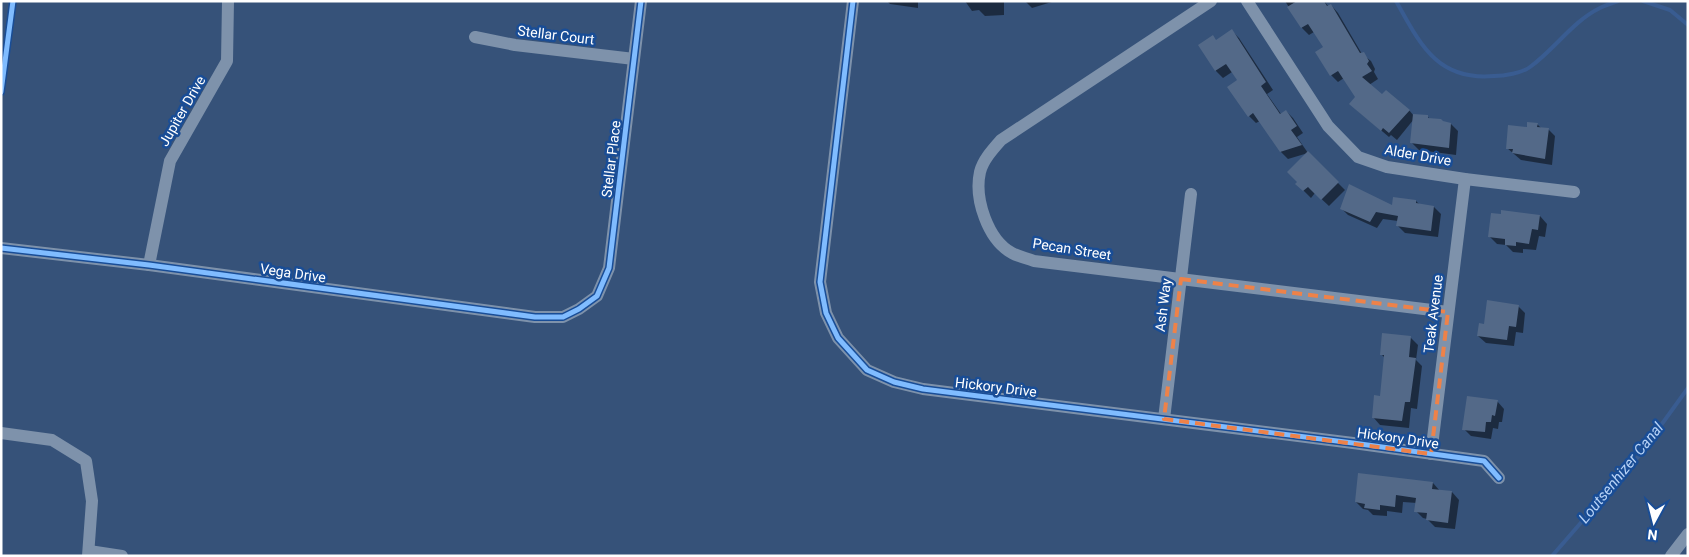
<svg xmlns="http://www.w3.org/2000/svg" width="1689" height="557" font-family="Roboto,sans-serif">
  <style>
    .shadow { fill: #0007 }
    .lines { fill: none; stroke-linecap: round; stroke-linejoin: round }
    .stream { stroke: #395c91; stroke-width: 4 }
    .building { fill: #536988 }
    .minor { stroke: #7e92ab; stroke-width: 12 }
    .cycleway-casing { stroke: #194d96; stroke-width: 8 }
    .cycleway { stroke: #80bcff; stroke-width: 5 }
    .marked { fill: none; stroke: #ee8249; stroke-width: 4; stroke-dasharray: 10 6; stroke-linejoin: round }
    .labels { text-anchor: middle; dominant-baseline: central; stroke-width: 5; stroke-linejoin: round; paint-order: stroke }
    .street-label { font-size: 14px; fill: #fff; stroke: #194d96 }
    .water-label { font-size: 15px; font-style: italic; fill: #b8d3f7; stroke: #194d96 }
  </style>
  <rect width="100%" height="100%" fill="#365279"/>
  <!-- shadow -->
  <g class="shadow">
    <path d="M887,1H918V8L890,4Z"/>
    <path d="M965,1H1004V15L985,16L979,10L972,11Z"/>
    <path d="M1025,1H1055L1032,8Z"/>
    <path d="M1285,1H1324L1329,7L1331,5L1338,13L1362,54L1371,61L1375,69L1374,72L1378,79L1369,85L1382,96L1409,110L1414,116H1427L1430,119L1451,124L1458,131L1456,155L1419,150L1412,143L1414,119L1397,140L1391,135L1389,137L1358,111L1356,97L1344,78L1338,82L1331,75L1325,48L1314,32L1309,35L1302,28Z"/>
    <path d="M1232,31L1239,38L1273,90L1267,94L1281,114L1286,111L1293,118L1303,133L1297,137L1308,153L1288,159L1281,152L1260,121L1256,123L1249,116L1229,87L1239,81L1232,72L1223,78L1216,71L1200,46L1216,41Z"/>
    <path d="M1537,124L1541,128L1548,129L1555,136L1552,165L1521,160L1507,148L1528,128Z"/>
    <path d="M1308,153L1345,190L1329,206L1315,193L1311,198L1297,184Z"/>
    <path d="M1416,201L1420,205L1434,207L1441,214L1438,237L1405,233L1398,226V221L1383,219L1377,228L1348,215L1341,208L1393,207Z"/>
    <path d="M1502,211L1540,216L1547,224L1545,237L1539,236L1536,250L1523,249V253L1513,252L1506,245L1497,244L1489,236L1502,216Z"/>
    <path d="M1518,306L1525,313L1523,333L1516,332L1514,346L1486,343L1478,336Z"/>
    <path d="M1410,337L1418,345L1416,360L1422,366L1417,409L1411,408L1409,428L1380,425L1373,417L1381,397L1385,358L1381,354Z"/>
    <path d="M1497,401L1504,409L1502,422H1499L1498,429L1493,428L1491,439L1471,436L1464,429Z"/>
    <path d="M1433,483L1440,491L1452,492L1459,500L1455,529L1435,527L1427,519L1423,518L1416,511L1417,503L1403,502L1402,513L1387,511V516L1373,515L1368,510L1363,509L1356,502Z"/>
  </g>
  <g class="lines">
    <!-- stream -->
    <g class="stream">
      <path d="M1396,1C1420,44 1437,81 1494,76C1504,76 1522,73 1530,67C1555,49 1573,21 1600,8C1606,5 1612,3 1618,1"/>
      <path d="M1643,1L1670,10L1688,25"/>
      <path d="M1552,556L1638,457L1688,388"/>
    </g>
  </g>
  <!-- building -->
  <g class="building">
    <path d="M1297,1H1324L1327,6L1331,4L1360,53L1364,52L1369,61L1367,64L1372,71L1362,77L1382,94L1386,90L1410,110L1389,133L1383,128L1381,131L1349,104L1355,97L1338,71L1330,76L1315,52L1323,47L1308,24L1301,28L1287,7Z"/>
    <path d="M1232,29L1266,82L1261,86L1280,114L1286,110L1297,126L1291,130L1302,145L1280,152L1253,113L1248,117L1227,87L1237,80L1226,64L1215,71L1198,45L1213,35L1216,40Z"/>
    <path d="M1413,114L1428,115V118L1441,119L1443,121L1451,123L1449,148L1410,143Z"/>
    <path d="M1527,122L1538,123L1537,127L1549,128L1545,159L1512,153L1513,149H1506L1508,125L1527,127Z"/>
    <path d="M1308,151L1339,182L1321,200L1308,187L1303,191L1295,184L1297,182L1287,172Z"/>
    <path d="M1349,184L1392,205L1393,197L1416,200V203L1434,206L1431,231L1396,226L1398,216L1376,212L1370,222L1340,209Z"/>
    <path d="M1501,210L1540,215L1538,230L1532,229L1529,244L1516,242V246L1505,245V239L1488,237L1491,213L1501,214Z"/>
    <path d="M1487,300L1519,305L1516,327L1509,326L1507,340L1477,336L1479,323L1484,324Z"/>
    <path d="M1382,333L1411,336L1409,357L1416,358L1410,402H1405L1402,421L1372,418L1374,395L1380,396L1384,355H1380Z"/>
    <path d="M1467,396L1498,400L1495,416L1492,415L1491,422H1486L1485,432L1462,430Z"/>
    <path d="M1358,473L1433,482L1432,489L1452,491L1448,523L1426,520L1427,513L1414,512L1416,498L1396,495L1395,507L1380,505V510L1364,508L1365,504L1355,502Z"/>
  </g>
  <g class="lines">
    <!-- minor -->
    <g class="minor">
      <path d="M853,1L820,282L826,313L838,338L867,370L894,382L923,389L1353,443L1484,461L1499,478"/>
      <path d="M1211,1L1001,140C993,149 983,160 980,172C974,199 988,240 1012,253C1019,257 1027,258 1034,261L1448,312"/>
      <path d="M1247,1L1328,126L1358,157L1387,167L1465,179L1574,192"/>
      <path d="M475,37L515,45L634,59"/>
      <path d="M1,248L149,265L535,317H563L579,309L597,296L609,268L641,1"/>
      <path d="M149,265L170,161L227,61L228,1"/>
      <path d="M1164,419L1191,194"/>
      <path d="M1,433L52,440L86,461L92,501L88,556"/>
      <path d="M1431,454L1465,179"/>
      <path d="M89,551L122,556"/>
      <path d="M1671,556L1688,534"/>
    </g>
    <!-- cycleway casing -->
    <g class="cycleway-casing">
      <g id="cycleway">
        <path d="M853,1L820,282L826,313L838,338L867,370L894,382L923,389L1353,443L1484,461L1499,478"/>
        <path d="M1,92L13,1"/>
        <path d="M1,248L149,265L535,317H563L579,309L597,296L609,268L641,1"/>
      </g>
    </g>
    <!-- cycleway -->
    <use href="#cycleway" class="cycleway"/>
  </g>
  <!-- marked area -->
  <path class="marked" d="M1181,279L1448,312L1431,454L1164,419Z"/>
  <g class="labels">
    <!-- street labels -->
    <g class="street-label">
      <text transform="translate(556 35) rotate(7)">Stellar Court</text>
      <text transform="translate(182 111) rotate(-60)">Jupiter Drive</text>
      <text transform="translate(1418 155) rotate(10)">Alder Drive</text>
      <text transform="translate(611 159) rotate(-83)">Stellar Place</text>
      <text transform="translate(1072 249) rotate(9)">Pecan Street</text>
      <text transform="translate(293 273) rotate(8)">Vega Drive</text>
      <text transform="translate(1163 305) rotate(-83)">Ash Way</text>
      <text transform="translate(1433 314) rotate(-83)">Teak Avenue</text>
      <text transform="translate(996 387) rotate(7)">Hickory Drive</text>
      <text transform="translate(1398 438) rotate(8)">Hickory Drive</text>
    </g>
    <!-- water labels -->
    <g class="water-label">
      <text transform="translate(1621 473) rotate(-51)">Loutsenhizer Canal</text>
    </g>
  </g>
  <!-- border -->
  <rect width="1689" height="557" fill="none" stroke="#ffffff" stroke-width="5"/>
  <!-- north arrow -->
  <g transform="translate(1654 522) rotate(187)" stroke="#194d96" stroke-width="4" paint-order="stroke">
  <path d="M0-4L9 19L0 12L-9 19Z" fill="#ffffff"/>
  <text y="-8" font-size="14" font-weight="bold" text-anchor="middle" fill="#ffffff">N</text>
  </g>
</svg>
